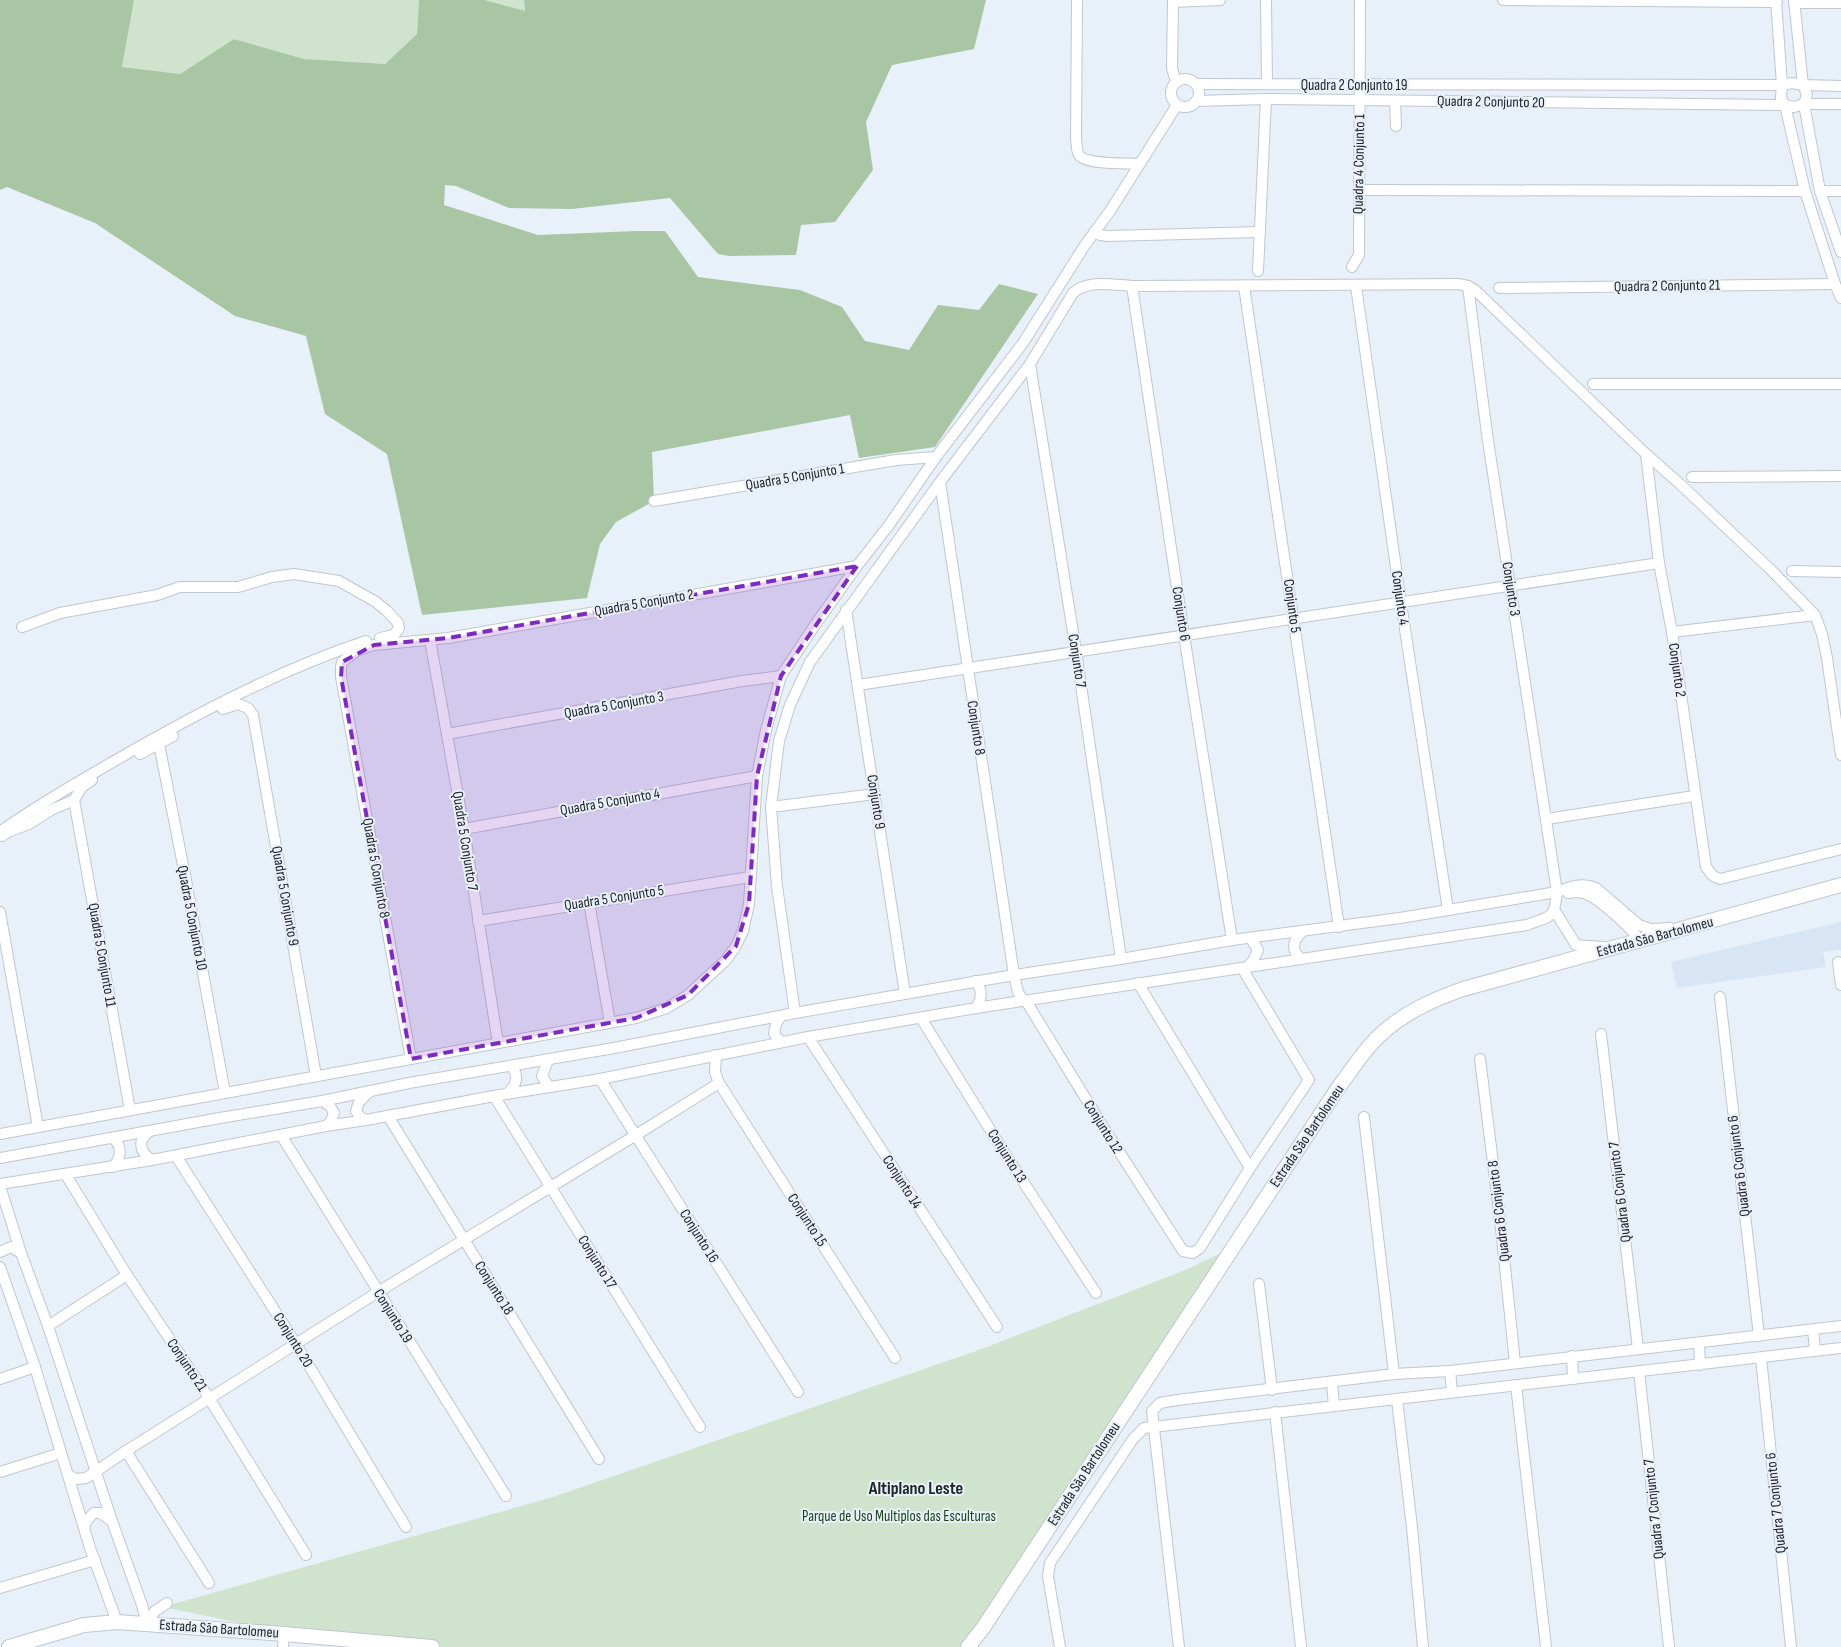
<svg xmlns="http://www.w3.org/2000/svg" width="1841" height="1647" font-family="'Sofia Sans Condensed',sans-serif">
  <style>
    .built { fill: #d7e5f4 }
    .green { fill: #cfe3cd }
    .forest { fill: #a8c6a4 }
    .lines { fill: none; stroke-linecap: round; stroke-linejoin: round }
    .street-casing { stroke: #bfc7d0; stroke-width: 12 }
    .secondary-casing { stroke: #bfc7d0; stroke-width: 16 }
    .street { stroke: #fff; stroke-width: 10 }
    .secondary { stroke: #fff; stroke-width: 14 }
    .marked { fill: #7b2cbf; fill-opacity: 0.2; stroke: #7b2cbf; stroke-width: 4; stroke-dasharray: 10 6; stroke-linejoin: round }
    .labels { text-anchor: middle; dominant-baseline: central; stroke-width: 4; stroke-linejoin: round; paint-order: stroke }
    .street-label { font-size: 15px; fill: #222528; stroke: #e8f0f9 }
    .park-label { font-size: 15px; fill: #1a4417; stroke: #e8f0f9 }
    .quarter-label { font-size: 18px; font-weight: bold; fill: #222528; stroke: #e8f0f9 }
  </style>
  <rect width="100%" height="100%" fill="#e8f0f9"/>
  <!-- built -->
  <path class="built" d="M1841,922V950L1823,952L1826,967L1677,988L1671,962Z"/>
  <!-- green -->
  <g class="green">
    <path d="M134,0H419L417,34L385,64L304,59L234,39L180,74L122,67Z"/>
    <path d="M484,0H524L525,12L486,2Z"/>
    <path d="M1238,1245L970,1647H432L284,1632L163,1607L553,1497L979,1350L1183,1271Z"/>
  </g>
  <!-- forest -->
  <path class="forest" d="M0,0H134L122,67L180,74L234,39L304,59L385,64L417,34L419,0H484L525,11L524,0H986L974,49L892,65L866,122L873,170L835,222L801,225L796,255L730,256L718,254L670,198L572,209L509,208L456,186L445,185L444,205L538,235L637,231H665L698,277L800,290L842,307L865,341L909,350L938,305L979,310L999,284L1038,294L935,447L859,458L850,415L652,452L654,501L616,522L600,544L587,598L422,615L387,454L325,414L306,336L235,316L95,223L7,187L0,190Z"/>
  <g class="lines">
    <!-- street casing -->
    <g class="street-casing">
      <g id="street">
        <path d="M1077,0L1076,139C1077,144 1076,150 1079,155C1086,165 1126,163 1139,164"/>
        <path d="M1173,0L1172,68L1176,82"/>
        <path d="M1266,0L1267,84"/>
        <path d="M1503,0L1777,2"/>
        <path d="M1794,0L1803,85L1841,86"/>
        <path d="M1173,2L1220,0"/>
        <path d="M1794,3H1841"/>
        <circle cx="1185" cy="93" r="14"/>
        <path d="M1196,84L1782,85L1792,83L1803,85L1807,95L1804,104L1794,107L1785,105L1781,98L1782,85L1776,0"/>
        <path d="M1196,101L1266,99L1785,105L1805,191L1835,284L1841,298"/>
        <path d="M1395,101L1396,126"/>
        <path d="M1841,104H1804L1820,191L1841,252"/>
        <path d="M1358,190L1805,191"/>
        <path d="M1820,191H1841"/>
        <path d="M1094,232L1100,235L1108,236L1260,232"/>
        <path d="M1352,267L1359,255L1360,0"/>
        <path d="M1258,271L1266,99"/>
        <path d="M1132,286L1184,635L1232,940"/>
        <path d="M1244,286L1339,927"/>
        <path d="M1356,286L1401,603L1448,910"/>
        <path d="M1499,288L1835,284"/>
        <path d="M1030,364L1076,651L1121,959"/>
        <path d="M1593,384H1841"/>
        <path d="M1646,454L1659,563L1672,632L1706,867L1713,876L1720,879L1841,849"/>
        <path d="M1692,477L1841,476"/>
        <path d="M940,482L1014,975L1018,992L1023,1001"/>
        <path d="M654,501L896,460L936,457"/>
        <path d="M1792,571L1841,572"/>
        <path d="M846,610L905,994"/>
        <path d="M22,627L60,613L157,595L180,587H238L272,577L294,574L339,581L376,602L387,611L398,623L399,628L394,635L380,638"/>
        <path d="M1672,632L1815,615"/>
        <path d="M430,640L464,829L498,1043"/>
        <path d="M858,685L1659,563"/>
        <path d="M223,709L238,704L248,708L253,715L316,1076"/>
        <path d="M447,734L742,681L781,676"/>
        <path d="M159,744L185,875L225,1093"/>
        <path d="M140,754L173,736"/>
        <path d="M74,800L130,1110"/>
        <path d="M771,807L875,794"/>
        <path d="M1547,819L1694,796"/>
        <path d="M464,829L757,776"/>
        <path d="M0,832C37,805 77,783 116,760C196,714 279,670 366,641"/>
        <path d="M2,836L8,832L29,824L51,810L74,800L82,787L92,780"/>
        <path d="M1568,893C1573,892 1579,892 1584,893C1597,897 1632,928 1640,941"/>
        <path d="M589,902L610,1023"/>
        <path d="M1555,911L1576,945L1603,947"/>
        <path d="M0,912L38,1127"/>
        <path d="M478,921L750,877"/>
        <path d="M1301,959C1291,950 1292,941 1302,932"/>
        <path d="M1838,962L1841,985"/>
        <path d="M1247,967L1253,961L1258,950L1251,939"/>
        <path d="M975,981C983,989 982,999 976,1008"/>
        <path d="M1138,983L1250,1168"/>
        <path d="M1720,997L1759,1336"/>
        <path d="M1026,1001L1102,1125L1183,1251L1193,1253L1200,1248L1250,1168L1309,1080L1242,968"/>
        <path d="M795,1013L777,886L771,807L779,741L790,705L810,662L940,482L1030,364L1073,293C1088,279 1113,285 1132,286L1458,284L1468,286L1475,290L1646,454L1680,484L1770,569L1815,615L1822,634L1827,658L1841,755"/>
        <path d="M781,1016L776,1024L774,1033L778,1039L782,1042"/>
        <path d="M921,1018L1007,1157L1096,1293"/>
        <path d="M1601,1034L1638,1349"/>
        <path d="M808,1037L997,1327"/>
        <path d="M716,1055L715,1072L719,1083L895,1358"/>
        <path d="M411,1059L341,677V667L342,662L358,650L374,645L448,638L857,566"/>
        <path d="M1480,1059L1500,1219L1515,1363"/>
        <path d="M548,1060L542,1076L549,1087"/>
        <path d="M600,1079L798,1392"/>
        <path d="M507,1094C516,1086 520,1076 511,1066"/>
        <path d="M494,1096L700,1427"/>
        <path d="M323,1101L330,1106L334,1113L331,1121L326,1126"/>
        <path d="M388,1116L599,1459"/>
        <path d="M1364,1117L1394,1374"/>
        <path d="M366,1120L360,1117L356,1111L359,1102L369,1092"/>
        <path d="M150,1131C137,1140 139,1152 152,1160"/>
        <path d="M0,1134L636,1018L667,1008L688,995L726,960L736,946L743,931L749,904L757,776L766,730L781,676L815,625L857,566L889,525L936,457L1023,343L1085,245L1110,211L1177,105"/>
        <path d="M281,1135L506,1496"/>
        <path d="M176,1156L296,1344L406,1527"/>
        <path d="M0,1158L220,1118L322,1101L409,1083L614,1048L795,1013L1014,975L1121,959L1232,940L1400,918L1557,892C1570,887 1582,882 1596,888L1639,925L1650,929L1670,928"/>
        <path d="M113,1167C121,1158 123,1147 113,1138"/>
        <path d="M66,1175L127,1275L209,1398L306,1555"/>
        <path d="M0,1184L152,1160L326,1126L366,1120L494,1096L600,1079L808,1037L976,1008L1527,925C1552,915 1554,920 1557,892L1487,434L1468,286"/>
        <path d="M0,1186L21,1253L48,1326L112,1521L142,1605L147,1624"/>
        <path d="M0,1252L11,1247L21,1253"/>
        <path d="M0,1267L35,1367L90,1548L117,1622"/>
        <path d="M1259,1284L1272,1390"/>
        <path d="M48,1326L127,1275"/>
        <path d="M1813,1330L1815,1350"/>
        <path d="M1699,1343L1700,1365"/>
        <path d="M1572,1356L1573,1379"/>
        <path d="M1761,1358L1791,1647"/>
        <path d="M1450,1371L1452,1392"/>
        <path d="M1639,1371L1669,1647"/>
        <path d="M0,1379L35,1367"/>
        <path d="M1332,1383L1334,1406"/>
        <path d="M1516,1385L1546,1647"/>
        <path d="M1397,1400L1412,1527L1423,1647"/>
        <path d="M1275,1412L1301,1647"/>
        <path d="M126,1451L209,1583"/>
        <path d="M0,1472L61,1453"/>
        <path d="M68,1475L76,1479L86,1478L126,1451L378,1292L636,1135L719,1083"/>
        <path d="M84,1528L87,1520L94,1513H100L112,1521"/>
        <path d="M0,1588L95,1560"/>
        <path d="M147,1624L155,1611L167,1603"/>
        <path d="M283,1647L284,1634"/>
        <path d="M1060,1647L1048,1576L1050,1563L1133,1439L1144,1428L1841,1348"/>
        <path d="M1179,1647L1152,1411L1160,1403L1177,1400L1394,1374L1450,1371L1841,1326"/>
      </g>
    </g>
    <!-- secondary casing -->
    <g class="secondary-casing">
      <g id="secondary">
        <path d="M9,1647L84,1625L117,1622L284,1634L432,1647"/>
        <path d="M968,1647L983,1628L1338,1088C1351,1071 1363,1051 1379,1036C1403,1013 1432,1000 1463,989L1841,885"/>
      </g>
    </g>
    <!-- street -->
    <use href="#street" class="street"/>
    <!-- secondary -->
    <use href="#secondary" class="secondary"/>
  </g>
  <!-- marked area -->
  <path class="marked" d="M857,566L781,676L757,776L749,904L736,946L688,995L636,1018L411,1059L341,677L342,662L374,645L448,638Z"/>
  <g class="labels">
    <!-- street labels -->
    <g class="street-label">
      <text x="1354" y="85">Quadra 2 Conjunto 19</text>
      <text transform="translate(1491 102) rotate(1)">Quadra 2 Conjunto 20</text>
      <text transform="translate(1359 164) rotate(-89)">Quadra 4 Conjunto 1</text>
      <text transform="translate(1667 286) rotate(-1)">Quadra 2 Conjunto 21</text>
      <text transform="translate(795 477) rotate(-10)">Quadra 5 Conjunto 1</text>
      <text transform="translate(1511 589) rotate(81)">Conjunto 3</text>
      <text transform="translate(1400 598) rotate(82)">Conjunto 4</text>
      <text transform="translate(644 603) rotate(-10)">Quadra 5 Conjunto 2</text>
      <text transform="translate(1292 606) rotate(82)">Conjunto 5</text>
      <text transform="translate(1181 614) rotate(81)">Conjunto 6</text>
      <text transform="translate(1077 661) rotate(81)">Conjunto 7</text>
      <text transform="translate(1677 670) rotate(82)">Conjunto 2</text>
      <text transform="translate(614 705) rotate(-10)">Quadra 5 Conjunto 3</text>
      <text transform="translate(976 728) rotate(81)">Conjunto 8</text>
      <text transform="translate(610 802) rotate(-10)">Quadra 5 Conjunto 4</text>
      <text transform="translate(876 802) rotate(81)">Conjunto 9</text>
      <text transform="translate(465 841) rotate(81)">Quadra 5 Conjunto 7</text>
      <text transform="translate(376 868) rotate(80)">Quadra 5 Conjunto 8</text>
      <text transform="translate(285 896) rotate(80)">Quadra 5 Conjunto 9</text>
      <text transform="translate(614 898) rotate(-9)">Quadra 5 Conjunto 5</text>
      <text transform="translate(192 918) rotate(79)">Quadra 5 Conjunto 10</text>
      <text transform="translate(1655 937) rotate(-15)">Estrada São Bartolomeu</text>
      <text transform="translate(102 955) rotate(80)">Quadra 5 Conjunto 11</text>
      <text transform="translate(1103 1127) rotate(58)">Conjunto 12</text>
      <text transform="translate(1307 1136) rotate(-56)">Estrada São Bartolomeu</text>
      <text transform="translate(1007 1156) rotate(58)">Conjunto 13</text>
      <text transform="translate(1739 1166) rotate(-97)">Quadra 6 Conjunto 6</text>
      <text transform="translate(902 1182) rotate(57)">Conjunto 14</text>
      <text transform="translate(1620 1192) rotate(-97)">Quadra 6 Conjunto 7</text>
      <text transform="translate(1499 1211) rotate(-97)">Quadra 6 Conjunto 8</text>
      <text transform="translate(807 1220) rotate(57)">Conjunto 15</text>
      <text transform="translate(699 1236) rotate(58)">Conjunto 16</text>
      <text transform="translate(597 1262) rotate(58)">Conjunto 17</text>
      <text transform="translate(494 1288) rotate(58)">Conjunto 18</text>
      <text transform="translate(393 1316) rotate(58)">Conjunto 19</text>
      <text transform="translate(293 1340) rotate(58)">Conjunto 20</text>
      <text transform="translate(187 1365) rotate(56)">Conjunto 21</text>
      <text transform="translate(1084 1474) rotate(-57)">Estrada São Bartolomeu</text>
      <text transform="translate(1776 1503) rotate(-96)">Quadra 7 Conjunto 6</text>
      <text transform="translate(1654 1509) rotate(-96)">Quadra 7 Conjunto 7</text>
      <text transform="translate(219 1629) rotate(4)">Estrada São Bartolomeu</text>
    </g>
    <!-- park labels -->
    <g class="park-label">
      <text x="899" y="1516">Parque de Uso Multiplos das Esculturas</text>
    </g>
    <!-- quarter labels -->
    <g class="quarter-label">
      <text x="916" y="1488">Altiplano Leste</text>
    </g>
  </g>
</svg>
